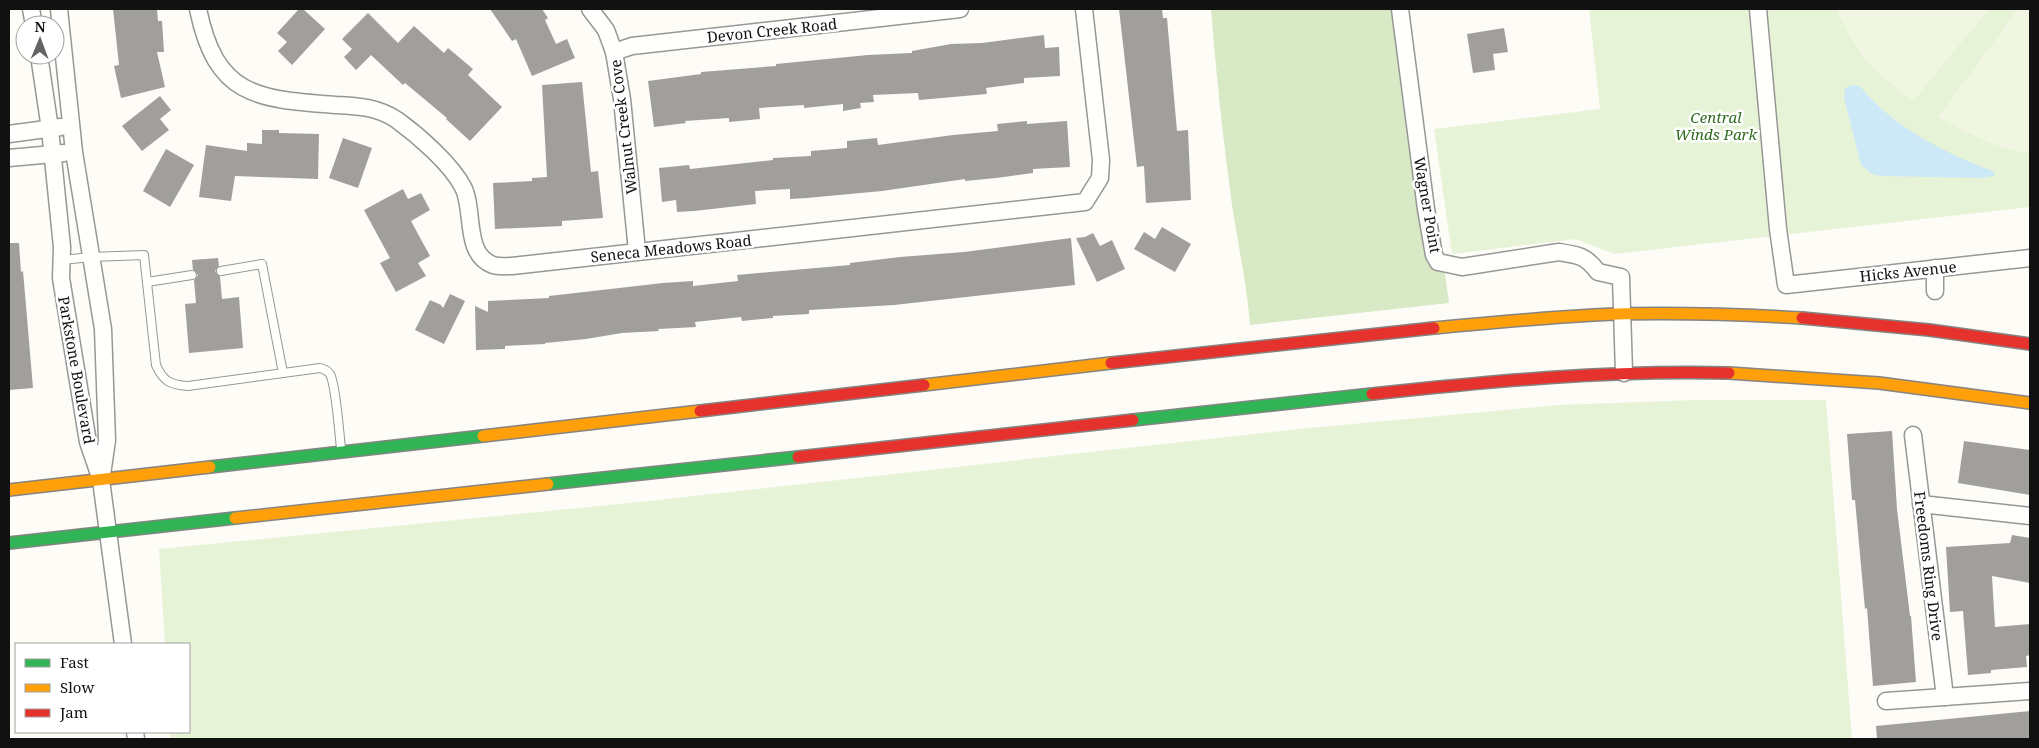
<svg xmlns="http://www.w3.org/2000/svg" width="2039" height="748" font-family="'Noto Serif',serif">
  <style>
    .green { fill: #e7f3d7 }
    .forest { fill: #d8eac5 }
    .pitch { fill: #f0f6e1 }
    .water { fill: #cde8f7 }
    .building { fill: #a19f9c }
    .lines { fill: none; stroke-linecap: round; stroke-linejoin: round }
    .lane-casing { stroke: #979795; stroke-width: 10 }
    .street-casing { stroke: #979795; stroke-width: 19 }
    .fast-casing { stroke: #858482; stroke-width: 14 }
    .slow-casing { stroke: #858482; stroke-width: 14 }
    .jam-casing { stroke: #858482; stroke-width: 14 }
    .lane { stroke: #fffffe; stroke-width: 8 }
    .street { stroke: #fffffe; stroke-width: 16 }
    .fast { stroke: #30b455; stroke-width: 11 }
    .slow { stroke: #ff9f0a; stroke-width: 11 }
    .jam { stroke: #e5322d; stroke-width: 11 }
    .labels { text-anchor: middle; dominant-baseline: central; stroke-width: 5; stroke-linejoin: round; paint-order: stroke }
    .street-label { font-size: 15px; fill: #111; stroke: #fff }
    .park-label { font-size: 15px; font-style: italic; fill: #2f6b1f; stroke: #fff }
  </style>
  <rect width="100%" height="100%" fill="#fdfcf7"/>
  <!-- green -->
  <g class="green">
    <path d="M1589,9H2030V207L1614,254L1576,239L1452,254L1434,129L1600,109Z"/>
    <path d="M1698,400H1826L1852,739H171L170,732H189V644H165L159,549L640,502L1299,429L1558,405Z"/>
  </g>
  <!-- forest -->
  <path class="forest" d="M1211,9H1392L1418,211L1426,257L1431,267L1445,274L1449,303L1250,325C1247,285 1238,245 1232,205C1223,140 1216,74 1211,9Z"/>
  <!-- pitch -->
  <g class="pitch">
    <path d="M1837,9H1989L1913,101C1876,74 1854,53 1837,9Z"/>
    <path d="M2018,9H2030V153C1997,149 1967,133 1938,117Z"/>
  </g>
  <!-- water -->
  <path class="water" d="M1853,85L1860,86C1892,127 1947,154 1995,172L1994,176L1982,178L1881,176L1872,174L1861,165L1844,98L1845,88Z"/>
  <!-- building -->
  <g class="building">
    <path d="M113,9H157L158,21H162L164,52H157L165,87L121,98L114,66L119,65Z"/>
    <path d="M299,9H303L325,29L292,65L278,51L287,42L277,33Z"/>
    <path d="M490,9H542L548,18L545,20L556,44L567,39L575,58L532,76L516,39L512,41Z"/>
    <path d="M1119,9H1162L1163,18H1167L1177,131L1188,130L1191,200L1146,203L1144,166L1137,167Z"/>
    <path d="M368,13L398,43L414,26L444,53L448,48L473,69L468,75L502,107L470,141L446,119L447,118L405,83L403,85L371,55L356,70L344,57L352,49L342,39Z"/>
    <path d="M1504,28L1508,52L1493,54L1495,70L1473,73L1467,34Z"/>
    <path d="M1044,35L1045,48L1059,47L1060,76L1024,78V83L986,88L987,94L919,100L918,93L873,95L874,102L860,103L861,108L843,111V104L804,108V105L759,108L760,119L729,122V118L685,121L686,123L654,127L648,81L701,74V72L776,66V64L868,55L912,53V51L951,44L982,43Z"/>
    <path d="M582,82L591,172L598,171L603,218L562,221V226L495,229L493,183L532,181V178L547,177L542,85Z"/>
    <path d="M160,96L171,110L160,119L169,130L142,151L122,126Z"/>
    <path d="M1027,121V124L1067,121L1070,167L1033,169V173L996,178L965,181V179L882,191L807,198L790,199V189L755,191L756,204L694,211L677,212L676,200L662,202L659,168L689,165L690,169L773,160V158L811,156V151L847,148V141L877,138L878,145L953,135L998,131L997,124Z"/>
    <path d="M262,130H279V133L319,134L318,179L235,176L231,201L199,197L206,145L247,151V143L262,144Z"/>
    <path d="M343,138L372,148L358,188L329,178Z"/>
    <path d="M166,149L194,165L170,207L143,191Z"/>
    <path d="M403,189L408,199L421,193L430,210L411,221L430,256L418,263L426,276L396,292L380,263L390,258L364,210Z"/>
    <path d="M1162,227L1191,244L1175,272L1134,249L1144,232L1155,239Z"/>
    <path d="M1093,233L1100,246L1112,240L1125,269L1097,282L1076,238L1085,237Z"/>
    <path d="M1071,238L1075,285L894,305L809,310V314L773,316V318L742,321L741,317L695,322L696,327L658,329L659,331L622,333L586,339L545,343V344L505,346V349L476,350L475,306L488,312V301L549,298V296L663,283L693,281V286L738,281L737,275L850,265V263L900,257L964,252Z"/>
    <path d="M9,243H19L21,272L23,271L33,388L9,390Z"/>
    <path d="M218,258L219,266L215,271L220,276L222,299L239,297L243,348L189,353L185,304L196,303L194,280L198,275L193,270L192,260Z"/>
    <path d="M450,294L465,301L444,344L415,330L430,300L441,305L443,308Z"/>
    <path d="M1892,431L1897,509L1910,616H1911L1916,682L1873,686L1867,608L1865,609L1855,500H1852L1847,434Z"/>
    <path d="M1964,441L2030,450V495L1958,483Z"/>
    <path d="M2012,535L2030,538V583L1992,576L1995,627L2030,624V655L2026,656L2027,667L1991,670V673L1968,675L1963,611L1950,612L1946,547L2010,543Z"/>
    <path d="M2030,711V739H1877L1876,726Z"/>
  </g>
  <g class="lines">
    <!-- lane casing -->
    <g class="lane-casing">
      <g id="lane">
        <path d="M62,260L91,257L144,255L156,365C163,381 170,385 188,386L320,368C324,369 327,370 330,374C336,385 339,432 341,448"/>
        <path d="M221,271L262,264L283,373"/>
        <path d="M147,282L192,275"/>
      </g>
    </g>
    <!-- street casing -->
    <g class="street-casing">
      <g id="street">
        <path d="M31,9L34,25"/>
        <path d="M59,9L74,152L103,329L107,440L102,475"/>
        <path d="M198,9C216,97 257,99 336,105C358,106 378,107 397,120C419,136 451,164 463,187C475,210 463,254 493,265C499,267 506,266 512,266L1085,202L1100,178L1101,160L1084,9"/>
        <path d="M590,9L606,30L614,52L622,99L637,251"/>
        <path d="M1400,9L1426,209L1434,255L1438,262L1462,267L1559,252C1579,255 1586,256 1598,272L1621,277L1624,373"/>
        <path d="M1758,9L1778,229L1786,285L2030,258"/>
        <path d="M614,52L632,46L960,9"/>
        <path d="M39,55L50,129L62,247L61,278L88,442L101,480L123,644"/>
        <path d="M9,134L61,127"/>
        <path d="M9,158L64,153"/>
        <path d="M1935,268V291"/>
        <path d="M1913,435L1945,697"/>
        <path d="M1921,504L2030,516"/>
        <path d="M1886,701L2030,691"/>
        <path d="M135,732L136,739"/>
      </g>
    </g>
    <!-- fast casing -->
    <g class="fast-casing">
      <g id="fast">
        <path d="M1133,420L1372,394"/>
        <path d="M210,467L483,436"/>
        <path d="M548,484L798,457"/>
        <path d="M9,543L235,518"/>
      </g>
    </g>
    <!-- slow casing -->
    <g class="slow-casing">
      <g id="slow">
        <path d="M1434,328C1487,323 1540,318 1593,315C1663,312 1733,314 1802,318"/>
        <path d="M1729,373L1879,383L2030,403"/>
        <path d="M924,385L1111,363"/>
        <path d="M483,436L700,411"/>
        <path d="M9,490L210,467"/>
        <path d="M235,518L548,484"/>
      </g>
    </g>
    <!-- jam casing -->
    <g class="jam-casing">
      <g id="jam">
        <path d="M1802,318L1929,330L2030,344"/>
        <path d="M1111,363L1434,328"/>
        <path d="M1372,394C1491,381 1609,370 1729,373"/>
        <path d="M700,411L924,385"/>
        <path d="M798,457L1133,420"/>
      </g>
    </g>
    <!-- lane -->
    <use href="#lane" class="lane"/>
    <!-- street -->
    <use href="#street" class="street"/>
    <!-- fast -->
    <use href="#fast" class="fast"/>
    <!-- slow -->
    <use href="#slow" class="slow"/>
    <!-- jam -->
    <use href="#jam" class="jam"/>
  </g>
  <g class="labels">
    <!-- street labels -->
    <g class="street-label">
      <text transform="translate(772 30) rotate(-6)">Devon Creek Road</text>
      <text transform="translate(623 127) rotate(-97)">Walnut Creek Cove</text>
      <text transform="translate(1428 205) rotate(80)">Wagner Point</text>
      <text transform="translate(671 248) rotate(-6)">Seneca Meadows Road</text>
      <text transform="translate(1908 271) rotate(-6)">Hicks Avenue</text>
      <text transform="translate(77 370) rotate(80)">Parkstone Boulevard</text>
      <text transform="translate(1929 566) rotate(83)">Freedoms Ring Drive</text>
    </g>
    <!-- park labels -->
    <g class="park-label">
      <text x="1716" y="117">Central<tspan x="1716" dy="17">Winds Park</tspan></text>
    </g>
  </g>
  <!-- border -->
  <rect width="2039" height="748" fill="none" stroke="#111111" stroke-width="20"/>
  <!-- legend -->
  <rect x="15" y="643" width="175" height="90" fill="#ffffff" stroke="#a0a0a0"/>
  <rect x="25" y="659" width="25" height="8" fill="#30b455" stroke="#a0a0a0"/>
  <text x="60" y="668" font-size="15" fill="#111111">Fast</text>
  <rect x="25" y="684" width="25" height="8" fill="#ff9f0a" stroke="#a0a0a0"/>
  <text x="60" y="693" font-size="15" fill="#111111">Slow</text>
  <rect x="25" y="709" width="25" height="8" fill="#e5322d" stroke="#a0a0a0"/>
  <text x="60" y="718" font-size="15" fill="#111111">Jam</text>
  <!-- north arrow -->
  <g transform="translate(40 40) rotate(1)"><circle r="24" fill="#ffffff" stroke="#a0a0a0"/>
  <path d="M0-4L9 19L0 12L-9 19Z" fill="#646362"/>
  <text y="-8" font-size="14" font-weight="bold" text-anchor="middle" fill="#111111">N</text>
  </g>
</svg>
